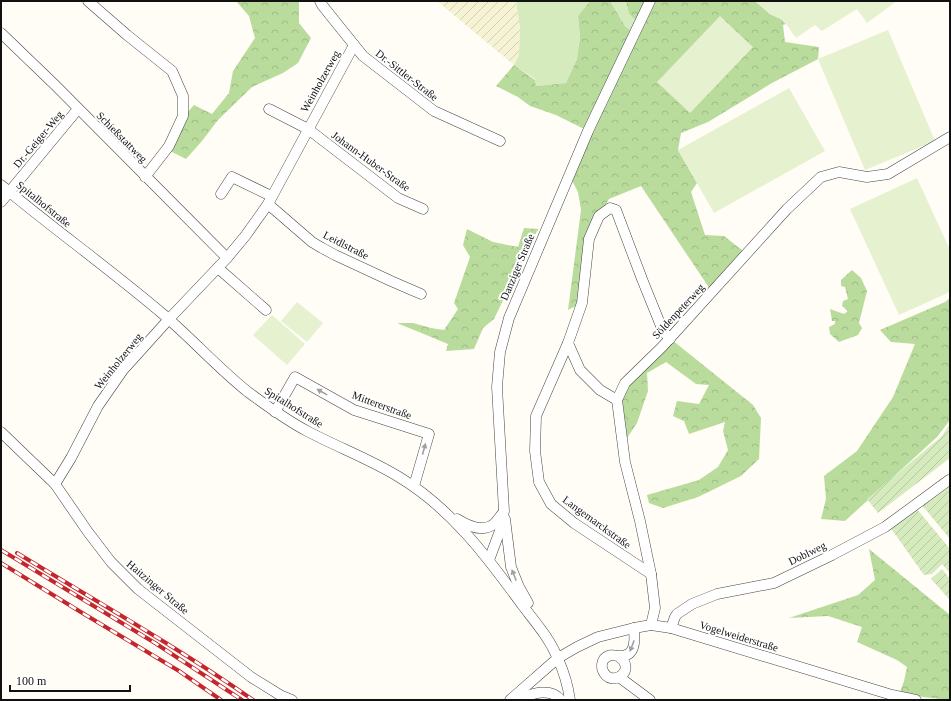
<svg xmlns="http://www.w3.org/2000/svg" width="951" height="701" font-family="'Times New Roman',serif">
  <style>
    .farmland { fill: url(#farmland-furrows) }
    .grass { fill: #d5ebbd }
    .forest { fill: url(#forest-crowns) }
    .garden { fill: url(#garden-furrows) }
    .pitch { fill: #e6f2cf }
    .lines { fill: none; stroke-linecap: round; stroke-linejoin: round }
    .minor-casing { stroke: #444; stroke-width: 11 }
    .minor { stroke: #fff; stroke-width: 10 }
    .rail-casing { stroke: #c4262e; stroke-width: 4 }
    .rail { stroke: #fff; stroke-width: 2.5; stroke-dasharray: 8; stroke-linecap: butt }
    .oneway { fill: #a0a0a0 }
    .labels { text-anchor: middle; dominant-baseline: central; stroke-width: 4; stroke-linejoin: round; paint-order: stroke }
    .street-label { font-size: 11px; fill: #111; stroke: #fff }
  </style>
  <defs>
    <pattern id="farmland-furrows" width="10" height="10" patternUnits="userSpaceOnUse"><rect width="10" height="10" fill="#f6f3d4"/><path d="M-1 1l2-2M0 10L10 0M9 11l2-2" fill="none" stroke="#d2cfb5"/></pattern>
    <pattern id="forest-crowns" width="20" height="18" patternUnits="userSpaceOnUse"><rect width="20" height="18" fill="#b9dc9c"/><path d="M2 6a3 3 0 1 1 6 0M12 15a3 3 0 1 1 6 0" fill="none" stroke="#9ebc85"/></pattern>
    <pattern id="garden-furrows" width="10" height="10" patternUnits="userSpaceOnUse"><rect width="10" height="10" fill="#d5ebbd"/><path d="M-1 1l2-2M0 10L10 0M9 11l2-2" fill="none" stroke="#b6c8a1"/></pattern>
  </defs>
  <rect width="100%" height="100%" fill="#fffdf5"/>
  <!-- farmland -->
  <path class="farmland" d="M437,1H516L520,28L519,55L514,65Z"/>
  <!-- grass -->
  <g class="grass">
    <path d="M516,1H590L578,16L580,37L577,59L566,83L536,86L535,79L514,65L519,55L520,28Z"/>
    <path d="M610,1H626L629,14L640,23L634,34L625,26Z"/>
  </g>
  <!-- forest -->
  <g class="forest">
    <path d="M236,1H299V23L311,38L298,63L283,73L252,87L218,120L202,141L186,159L168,150L186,114L194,105L212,114L229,93L233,71L255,38L249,16Z"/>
    <path d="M590,1H610L625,26L634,34L639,23L629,14L626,1H755L770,14L781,19L786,24L783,25L785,42L819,47L818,59L772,83L708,122L681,133L678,150L697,183L691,192L705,235L724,236L747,254L712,292L641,186L609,199L599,216L589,239L582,303L568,310L581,210L578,192L569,175L588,131L556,115L530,106L518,97L496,86L514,65L535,80L536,86L566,83L577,59L580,37L578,16Z"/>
    <path d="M524,228L538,229L494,319L483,328L474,349L446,351L448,344L397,323H413L431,328L444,330L458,309L454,303L470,257L463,245L467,229L493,242L518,247Z"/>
    <path d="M852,270L861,278L867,291L859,323L862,328L858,335L839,342L830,334L829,327L835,324V321H832L830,309L844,314L848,311L842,306L843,301L848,299L845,287L841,286V280Z"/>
    <path d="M950,298V420L937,437L845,521L821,519L826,499L824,476L857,451L893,397L915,344L891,342L880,330L945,302Z"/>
    <path d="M672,340L753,405L761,418L759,459L741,476L698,497L663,508L649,503L647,495L699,480L718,467L728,450L723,431L725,422L689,434L684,421L673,416L677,401L699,404L709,385L696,384L666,362L647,373L648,391L637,423L627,438L622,399L630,383Z"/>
    <path d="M869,549L950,615V700L923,697L900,692L904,681L907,667L897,660L857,642L862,627L828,616L789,618L858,595L875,580Z"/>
  </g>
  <!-- garden -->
  <g class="garden">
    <path d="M950,424V458L878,513L867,499L941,437Z"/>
    <path d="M947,484L950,488V539L921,504Z"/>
    <path d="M916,508L950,549V573L942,564L932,574L924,575L890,527Z"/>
    <path d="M942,569L950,579V600L931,579Z"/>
  </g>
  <!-- pitch -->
  <g class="pitch">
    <path d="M755,1H897L867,23L857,9L822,31L815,25L796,38L786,24L781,19L770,14Z"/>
    <path d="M720,16L753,47L690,113L657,82Z"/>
    <path d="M888,30L935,141L865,170L818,59Z"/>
    <path d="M789,88L825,151L714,213L678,150Z"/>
    <path d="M917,178L950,250V292L899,315L850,209Z"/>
    <path d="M297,302L323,323L307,342L281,321Z"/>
    <path d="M272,315L305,344L287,365L253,335Z"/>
  </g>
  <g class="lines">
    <!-- minor casing -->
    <g class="minor-casing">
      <g id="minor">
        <path d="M88,1L127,35L172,71L183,96V116L169,146L145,177"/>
        <path d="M320,1L322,5L363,56L434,111L500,141"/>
        <path d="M1,33L56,86L227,258"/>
        <path d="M269,109L308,129L398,198L423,209"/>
        <path d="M1,185C54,229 111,270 164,315C193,340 218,368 248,392C267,406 286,420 307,431C337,447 370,459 399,477C451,508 488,558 523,606C536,623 550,639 558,659C564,672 568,686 570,700"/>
        <path d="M221,194L232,177L271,196"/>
        <path d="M1,202L78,109"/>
        <path d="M268,204L312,242L322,248L335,255L391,281L421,294"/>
        <path d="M218,268L266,310"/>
        <path d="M568,343L580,370L600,390L617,400"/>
        <path d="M275,412L295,377L354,410L429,434L414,486"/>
        <path d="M1,432L55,484L88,532L111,562L138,589L251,677L280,695L292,700"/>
        <path d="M55,484L71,458L98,406L123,370L169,319L227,258L246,235L268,204L354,45"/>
        <path d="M457,519C468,526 484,533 495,523C498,520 500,516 503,513"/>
        <path d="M505,519L511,567L519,587L528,603"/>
        <path d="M489,560L501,528L504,511L497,387L500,352L509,318L588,131L650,1"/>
        <path d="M651,574L574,523L551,504L539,482L535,451L536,416L568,343L582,303L589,239L599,216L610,208L616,210L642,279L663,331L670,339"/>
        <path d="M651,625L655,608L651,574L640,521L625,462L617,400L625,383L662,347L787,209L821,177L839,172L867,177L888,174L950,137"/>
        <path d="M671,628L675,617L677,614L692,604L717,594L774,583L832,555L885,527L949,480"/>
        <path d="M618,656C639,670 611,689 603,671C601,667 602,662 604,659C609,654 613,655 619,656C636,657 635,640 634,628"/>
        <path d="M619,677L650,700"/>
        <path d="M510,700L558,658L577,647L598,637L634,628L651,625L671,628L892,695L916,700"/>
        <path d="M515,700C530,695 549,686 561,700"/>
      </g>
    </g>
    <!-- minor -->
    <use href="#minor" class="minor"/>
    <!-- rail casing -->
    <g class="rail-casing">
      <g id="rail">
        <path d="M1,550L155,643L242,700"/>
        <path d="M17,553C96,601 177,647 253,700"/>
        <path d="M1,563L84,614L179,671L221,700"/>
      </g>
    </g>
    <!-- rail -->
    <use href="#rail" class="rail"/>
  </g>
  <!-- one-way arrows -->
  <defs><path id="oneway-solid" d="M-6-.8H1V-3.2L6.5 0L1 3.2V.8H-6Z"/></defs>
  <g class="oneway">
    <use href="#oneway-solid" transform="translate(322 392) rotate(-151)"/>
    <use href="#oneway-solid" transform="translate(424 449) rotate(-75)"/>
    <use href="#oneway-solid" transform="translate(514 575) rotate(-111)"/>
    <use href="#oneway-solid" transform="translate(632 646) rotate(111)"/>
  </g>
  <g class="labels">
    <!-- street labels -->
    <g class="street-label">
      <text transform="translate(407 75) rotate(38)">Dr.-Sittler-Straße</text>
      <text transform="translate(320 81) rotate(-61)">Weinholzerweg</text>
      <text transform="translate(122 137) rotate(45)">Schießstattweg</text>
      <text transform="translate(38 139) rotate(-50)">Dr.-Geiger-Weg</text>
      <text transform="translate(371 161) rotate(36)">Johann-Huber-Straße</text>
      <text transform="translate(44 204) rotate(39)">Spitalhofstraße</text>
      <text transform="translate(346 245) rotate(27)">Leidlstraße</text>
      <text transform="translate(517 267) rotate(-67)">Danziger Straße</text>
      <text transform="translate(678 311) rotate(-47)">Söldenpeterweg</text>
      <text transform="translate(118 361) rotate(-51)">Weinholzerweg</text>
      <text transform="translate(382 405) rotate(20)">Mittererstraße</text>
      <text transform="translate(294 407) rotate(32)">Spitalhofstraße</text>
      <text transform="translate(597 522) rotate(36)">Langemarckstraße</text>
      <text transform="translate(807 553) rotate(-26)">Doblweg</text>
      <text transform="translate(158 587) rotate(40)">Haitzinger Straße</text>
      <text transform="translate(739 636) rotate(17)">Vogelweiderstraße</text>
    </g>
  </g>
  <!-- border -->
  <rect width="951" height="701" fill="none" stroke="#111111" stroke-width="4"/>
  <!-- scale -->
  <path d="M10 685v6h120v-6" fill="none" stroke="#111111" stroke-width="2"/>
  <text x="16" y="685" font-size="12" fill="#111111" stroke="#ffffff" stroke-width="3" paint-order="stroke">100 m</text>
</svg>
